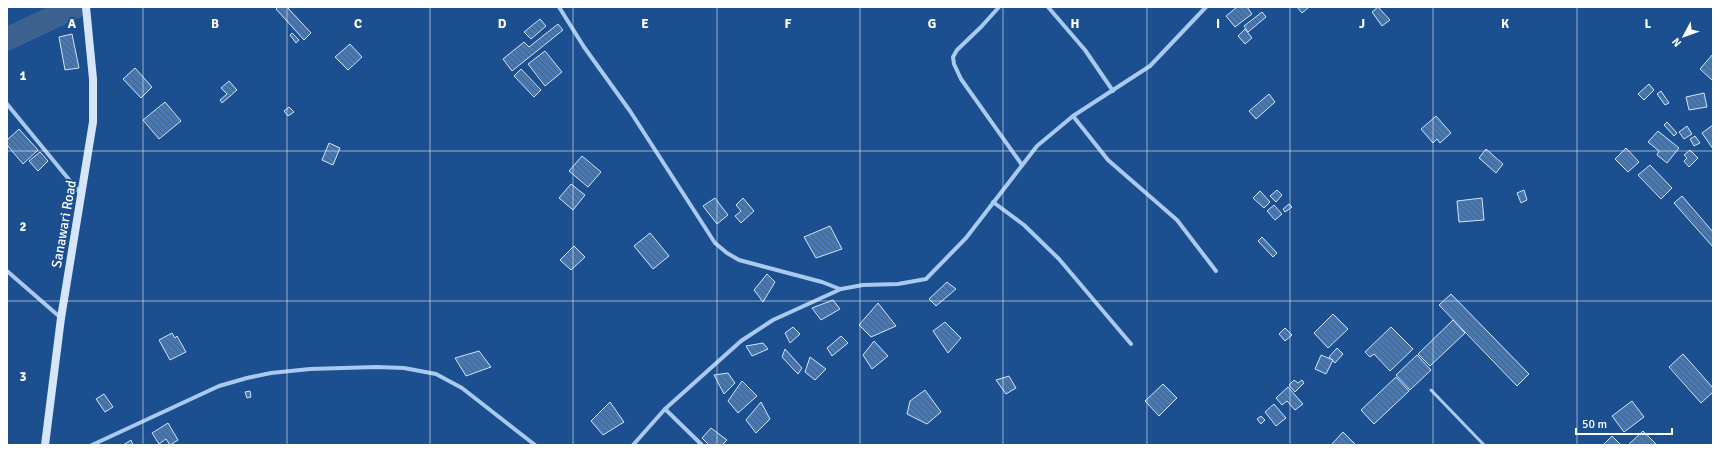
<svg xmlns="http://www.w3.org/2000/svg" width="1720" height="452" font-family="Signika,sans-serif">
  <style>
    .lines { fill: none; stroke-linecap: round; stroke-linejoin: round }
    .river { stroke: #3c6290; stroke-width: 23 }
    .building { fill: url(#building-back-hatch); stroke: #cfe3fa }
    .lane { stroke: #a9c9ee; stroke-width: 3 }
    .street { stroke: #a9c9ee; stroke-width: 4 }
    .secondary { stroke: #d6e6fa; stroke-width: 8 }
    .grid { fill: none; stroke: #fff; stroke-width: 1; stroke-opacity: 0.55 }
    .labels { text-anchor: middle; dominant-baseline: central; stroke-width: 4; stroke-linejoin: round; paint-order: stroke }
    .street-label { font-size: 14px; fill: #fff; stroke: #1b4f8f }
    .grid-label { font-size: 13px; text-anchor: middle; font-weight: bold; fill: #fff; stroke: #1b4f8f; stroke-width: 4; stroke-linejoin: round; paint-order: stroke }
  </style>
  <defs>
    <pattern id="building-back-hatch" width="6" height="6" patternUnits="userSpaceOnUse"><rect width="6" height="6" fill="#4478b7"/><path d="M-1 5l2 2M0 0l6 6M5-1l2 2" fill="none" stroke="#486282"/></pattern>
  </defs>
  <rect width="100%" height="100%" fill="#1b4f8f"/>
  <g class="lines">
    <!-- river -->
    <path class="river" d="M7,39L75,7"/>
  </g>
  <!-- building -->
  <g class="building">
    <path d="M278,7H287L311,33L304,40L276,9Z"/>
    <path d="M1237,7H1247L1252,14L1235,27L1226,16Z"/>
    <path d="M1297,7H1307L1308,8L1302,13Z"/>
    <path d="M1378,7L1390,20L1382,26L1372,12Z"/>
    <path d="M1262,12L1266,17L1248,32L1244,26Z"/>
    <path d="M540,19L546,26L531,39L524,32Z"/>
    <path d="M558,24L563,30L512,71L503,59L524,42L529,47Z"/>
    <path d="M1245,29L1252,38L1245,44L1238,36Z"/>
    <path d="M292,33L299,40L296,43L290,35Z"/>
    <path d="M72,34L79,68L65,70L59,37Z"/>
    <path d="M350,44L362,57L348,70L335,57Z"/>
    <path d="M545,51L562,72L545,86L528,64Z"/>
    <path d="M1713,54V79L1712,80L1700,69Z"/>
    <path d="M135,68L152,87L141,98L123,79Z"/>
    <path d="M521,69L541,90L534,97L514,76Z"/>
    <path d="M229,81L237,90L222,103L220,100L227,94L221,88Z"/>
    <path d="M1649,84L1654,90L1644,100L1638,94Z"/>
    <path d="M1661,91L1669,103L1665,105L1657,94Z"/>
    <path d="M1704,93L1707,107L1689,110L1686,97Z"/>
    <path d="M1269,94L1275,102L1256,119L1249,111Z"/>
    <path d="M165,102L181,121L159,139L143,120Z"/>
    <path d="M289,107L294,112L288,116L284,111Z"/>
    <path d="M1436,116L1451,133L1440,143L1437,139L1433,143L1421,129Z"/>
    <path d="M1667,122L1677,133L1674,136L1664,125Z"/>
    <path d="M1713,125V149L1702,133Z"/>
    <path d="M1687,126L1692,134L1684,139L1679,132Z"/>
    <path d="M19,129L38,150L23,164L7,145V140Z"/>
    <path d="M1658,131L1679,148L1667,163L1657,155L1659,151L1648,142Z"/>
    <path d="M1695,136L1700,143L1694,146L1690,139Z"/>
    <path d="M329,143L340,148L333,165L322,160Z"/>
    <path d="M1626,148L1639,162L1628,172L1615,159Z"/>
    <path d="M1486,149L1503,164L1496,173L1479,158Z"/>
    <path d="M1690,150L1698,158L1689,167L1684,161L1687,158L1684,155Z"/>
    <path d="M40,152L48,161L38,171L29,161Z"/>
    <path d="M582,156L601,172L588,187L569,171Z"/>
    <path d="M1650,165L1672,188L1661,199L1638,175Z"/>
    <path d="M571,184L585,195L573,210L559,198Z"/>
    <path d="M1277,190L1282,195L1276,202L1270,196Z"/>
    <path d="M1524,190L1527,200L1521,203L1517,193Z"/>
    <path d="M1260,191L1270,202L1264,208L1253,198Z"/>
    <path d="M1682,196L1713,232V247L1674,203Z"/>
    <path d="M715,198L728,215L717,224L703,206Z"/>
    <path d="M743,198L754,211L741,223L735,216L741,211L736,205Z"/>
    <path d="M1482,198L1484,220L1459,222L1457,201Z"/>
    <path d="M1289,204L1292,207L1285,212L1283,209Z"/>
    <path d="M1274,205L1282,214L1275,220L1267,211Z"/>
    <path d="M830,226L842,249L816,258L804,237Z"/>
    <path d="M650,233L669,256L653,269L634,246Z"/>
    <path d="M1262,237L1277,253L1273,257L1258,241Z"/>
    <path d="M574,246L585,257L571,270L560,260Z"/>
    <path d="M767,274L775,282L763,302L754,290Z"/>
    <path d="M947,282L956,289L936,306L929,299Z"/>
    <path d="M1451,294L1529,374L1517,386L1439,305Z"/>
    <path d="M833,300L840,309L821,320L812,308Z"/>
    <path d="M878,303L896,326L871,337L859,325Z"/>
    <path d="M1333,314L1348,329L1328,348L1314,333Z"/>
    <path d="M1453,320L1465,333L1430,366L1418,354Z"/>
    <path d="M945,322L961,338L948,353L933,331Z"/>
    <path d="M793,327L800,334L790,343L785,333Z"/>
    <path d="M1391,327L1413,349L1390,371L1374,354L1370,357L1365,352Z"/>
    <path d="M1285,328L1292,335L1285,341L1279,334Z"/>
    <path d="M172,333L175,338L177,336L186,352L170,360L159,340Z"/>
    <path d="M841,336L848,343L832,356L827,348Z"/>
    <path d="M874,341L888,356L872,369L863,355Z"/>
    <path d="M763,343L768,349L752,356L746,346Z"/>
    <path d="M1337,348L1343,354L1335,363L1329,357Z"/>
    <path d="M785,349L802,368L798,374L782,357Z"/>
    <path d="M479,351L491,367L466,376L455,358Z"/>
    <path d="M1683,354L1713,388V392L1701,403L1669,367Z"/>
    <path d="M1321,355L1333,360L1326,374L1315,369Z"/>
    <path d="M1417,355L1431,370L1410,390L1396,375Z"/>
    <path d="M810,357L826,369L815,380L805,372Z"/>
    <path d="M728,373L735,383L724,394L714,375Z"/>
    <path d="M1009,376L1016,388L1006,394L996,380Z"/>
    <path d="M1396,377L1409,391L1374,424L1361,410Z"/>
    <path d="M1294,380L1298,383L1302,380L1304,383L1295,392L1289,385Z"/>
    <path d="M742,381L757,396L738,413L728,401Z"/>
    <path d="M1163,384L1177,398L1159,416L1145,401Z"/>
    <path d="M1288,387L1303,404L1295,410L1287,401L1282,405L1276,398Z"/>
    <path d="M925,390L941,412L927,424L907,414L910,401Z"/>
    <path d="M250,391L251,397L247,398L245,392Z"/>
    <path d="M104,394L113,407L105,412L96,399Z"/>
    <path d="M1632,401L1644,417L1624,432L1612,416Z"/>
    <path d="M610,402L624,422L603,435L591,421Z"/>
    <path d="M761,402L770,419L756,433L746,420Z"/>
    <path d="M1274,404L1286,418L1276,426L1265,412Z"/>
    <path d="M1261,416L1265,420L1261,424L1257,419Z"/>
    <path d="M168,423L178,440L170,445L166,439L159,444L152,433Z"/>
    <path d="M711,428L727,440L722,445H709L702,438Z"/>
    <path d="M1643,431L1657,445H1628Z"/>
    <path d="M1343,432L1356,445H1331Z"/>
    <path d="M1612,436L1621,445H1603Z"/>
    <path d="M131,440L133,445H123Z"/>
  </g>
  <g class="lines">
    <!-- lane -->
    <path class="lane" d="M1431,390L1484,445"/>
    <!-- street -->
    <g class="street">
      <path d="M559,7L584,47L630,111L715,243L727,253L739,260L822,282L840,289"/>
      <path d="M999,7L981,27L957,50L953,57L954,64L961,79L1022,165"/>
      <path d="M1048,7L1085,50L1113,91"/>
      <path d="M7,104L80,193"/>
      <path d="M1073,116L1108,160L1177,220L1216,271"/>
      <path d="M993,202L1024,225L1059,259L1131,344"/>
      <path d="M7,271L61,318"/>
      <path d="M665,409L702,445"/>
      <path d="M92,445L219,386L247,378L271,373L310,369L376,367L404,368L436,374L462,388L535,445"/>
      <path d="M633,445L665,409L741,341L773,320L841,289L863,285L898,284L926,279L966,238L1037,146L1073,116L1150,66L1206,7"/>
    </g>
    <!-- secondary -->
    <path class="secondary" d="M45,445L61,318L93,122V79L86,7"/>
  </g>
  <!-- grid -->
  <path class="grid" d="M143,7V445M287,7V445M430,7V445M573,7V445M717,7V445M860,7V445M1003,7V445M1147,7V445M1290,7V445M1433,7V445M1577,7V445M7,151H1713M7,301H1713"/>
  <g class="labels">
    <!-- street labels -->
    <g class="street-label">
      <text transform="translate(64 224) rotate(-80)">Sanawari Road</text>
    </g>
  </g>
  <g class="grid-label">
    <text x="72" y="28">A</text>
    <text x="215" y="28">B</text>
    <text x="358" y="28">C</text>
    <text x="502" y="28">D</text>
    <text x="645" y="28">E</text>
    <text x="788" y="28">F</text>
    <text x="932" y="28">G</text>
    <text x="1075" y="28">H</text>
    <text x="1218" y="28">I</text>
    <text x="1362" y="28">J</text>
    <text x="1505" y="28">K</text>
    <text x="1648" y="28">L</text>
    <text x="23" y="80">1</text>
    <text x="23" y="231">2</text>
    <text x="23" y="381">3</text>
  </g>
  <!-- border -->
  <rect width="1720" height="452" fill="none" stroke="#ffffff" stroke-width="16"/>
  <!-- north arrow -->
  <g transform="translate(1684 36) rotate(229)" stroke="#1b4f8f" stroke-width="3" paint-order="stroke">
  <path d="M0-3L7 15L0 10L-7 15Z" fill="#ffffff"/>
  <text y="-6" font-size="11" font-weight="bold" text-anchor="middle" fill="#ffffff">N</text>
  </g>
  <!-- scale -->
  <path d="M1576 428v6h96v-6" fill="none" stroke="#ffffff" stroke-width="2"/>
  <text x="1582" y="428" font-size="12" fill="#ffffff" stroke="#1b4f8f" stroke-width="3" paint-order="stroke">50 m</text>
</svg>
